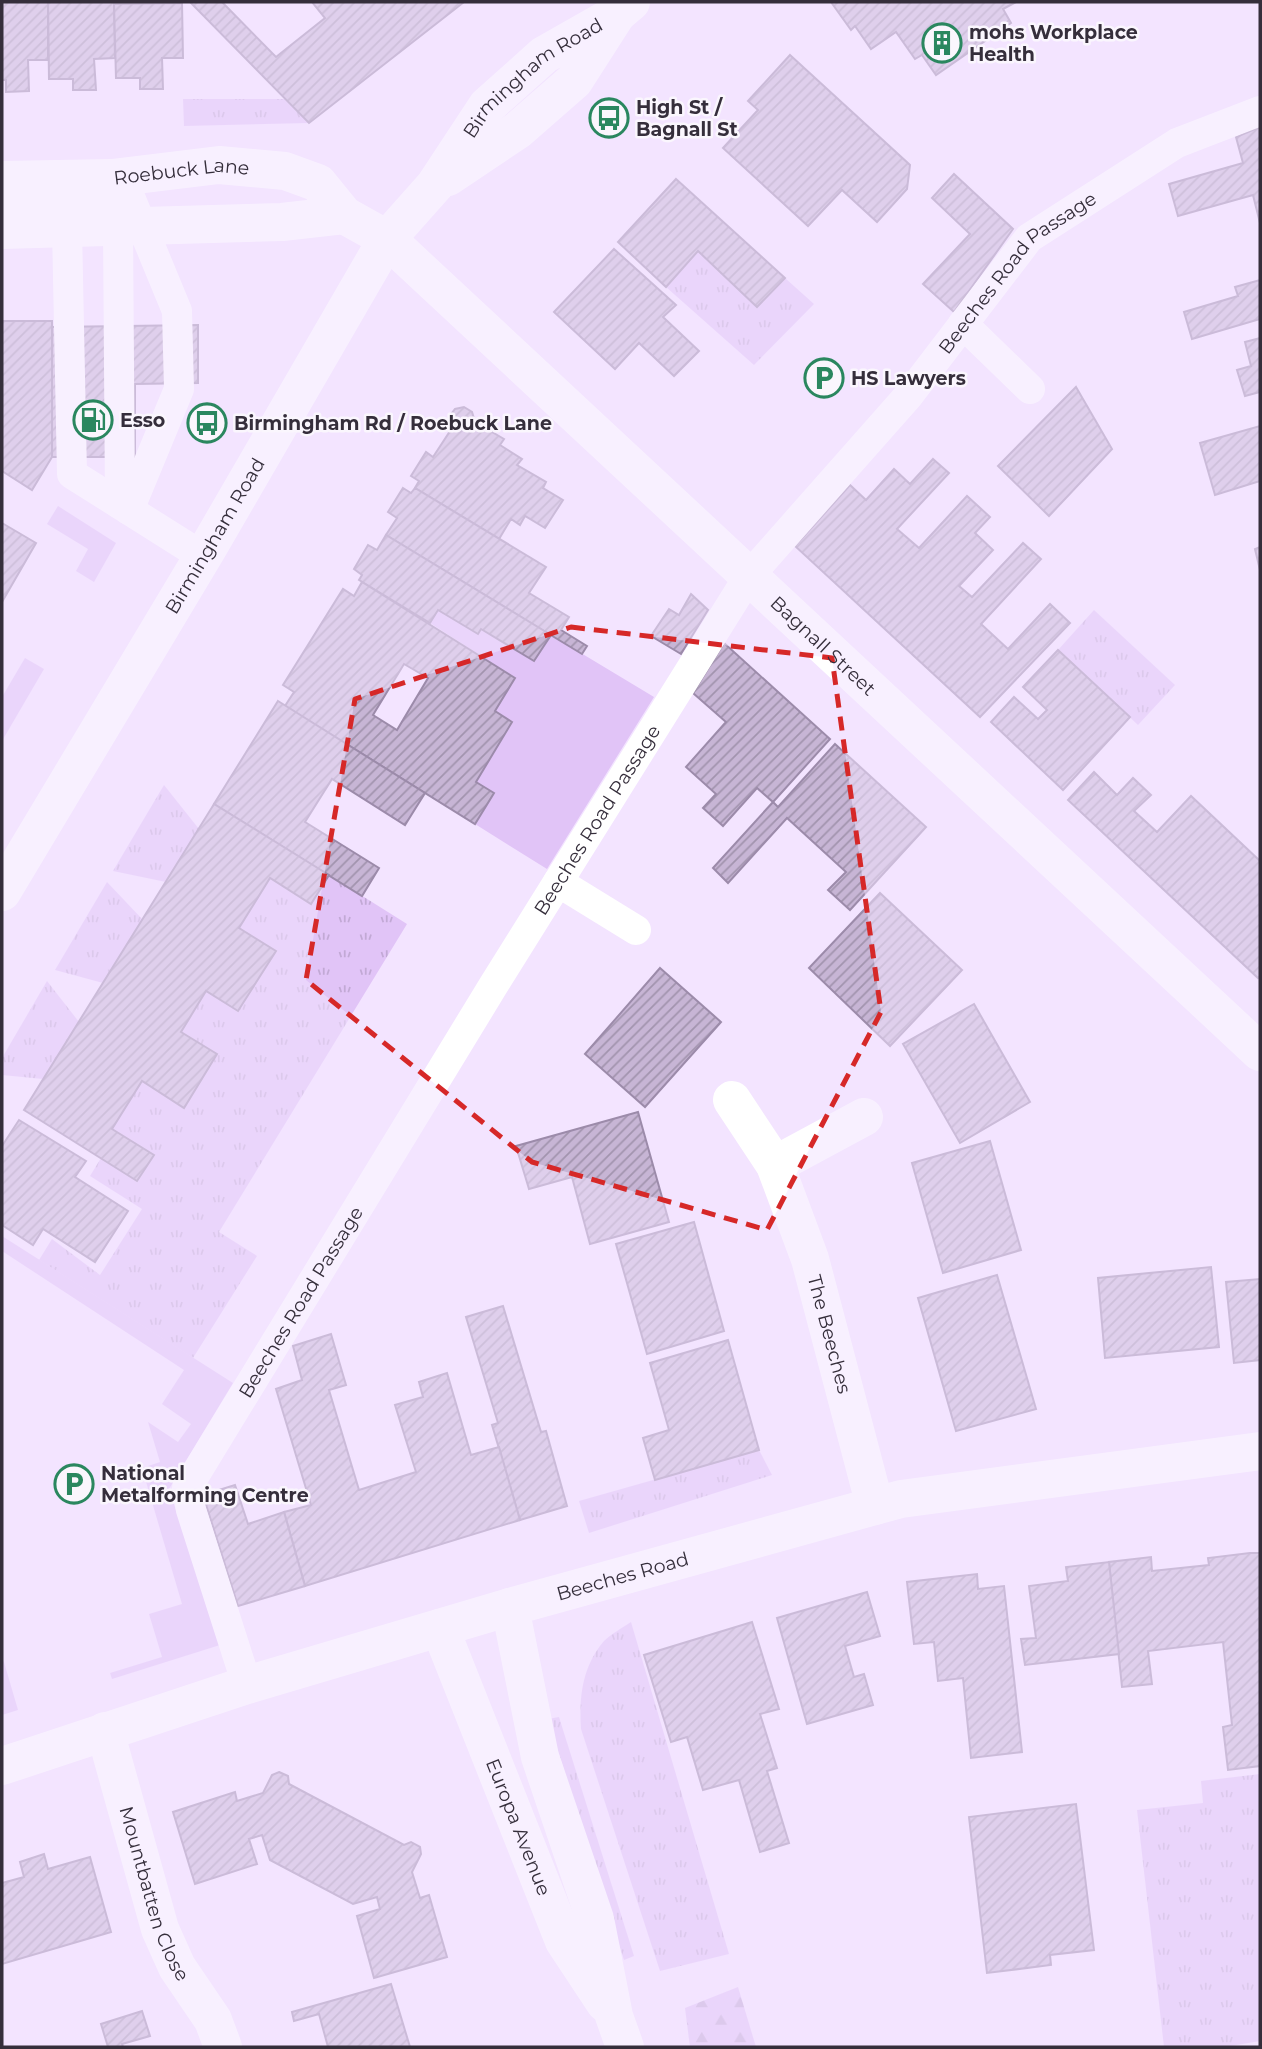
<svg xmlns="http://www.w3.org/2000/svg" width="1262" height="2049" font-family="Montserrat,sans-serif">
  <style>
    .grass { fill: url(#grass-tufts) }
    .forest { fill: url(#forest-firs) }
    .garden { fill: #e1c4f7 }
    .building { fill: url(#building-hatch); stroke: #9c8baa; stroke-width: 2; fill-rule: evenodd }
    .lines { fill: none; stroke-linecap: round; stroke-linejoin: round }
    .service { stroke: #fff; stroke-width: 30 }
    .minor { stroke: #fff; stroke-width: 38 }
    .tertiary { stroke: #fff; stroke-width: 38 }
    .marked { fill: none; stroke: #d62828; stroke-width: 5; stroke-dasharray: 14 9; stroke-linejoin: round }
    .labels { text-anchor: middle; dominant-baseline: central; stroke-width: 5; stroke-linejoin: round; paint-order: stroke }
    .poi-label { font-size: 19px; font-weight: bold; fill: #352e3b; stroke: #faf6fd; text-anchor: start }
    .street-label { font-size: 19px; fill: #352e3b; stroke: #faf6fd }
  </style>
  <defs>
    <pattern id="grass-tufts" width="24" height="20" patternUnits="userSpaceOnUse" patternTransform="scale(1.75)"><rect width="24" height="20" fill="#e1c4f7"/><path d="M3 7l-1-3M5 7V3M7 7l1-3M15 17l-1-3M17 17v-4M19 17l1-3" fill="none" stroke="#c2a9d5"/></pattern>
    <pattern id="forest-firs" width="22" height="20" patternUnits="userSpaceOnUse" patternTransform="scale(1.75)"><rect width="22" height="20" fill="#e1c4f7"/><path d="M5 1l3.5 6h-7zM16 11l3.5 6h-7z" fill="#c2a9d5"/></pattern>
    <pattern id="building-hatch" width="6" height="6" patternUnits="userSpaceOnUse" patternTransform="scale(1.75)"><rect width="6" height="6" fill="#c7b5d5"/><path d="M-1 1l2-2M0 6l6-6M5 7l2-2" fill="none" stroke="#a294ae"/></pattern>
  </defs>
  <rect width="100%" height="100%" fill="#f3e4ff"/>
  <!-- grass -->
  <g class="grass">
    <path d="M183,99H285L309,123L184,126Z"/>
    <path d="M698,251L757,307L785,278L814,304L754,365L666,287Z"/>
    <path d="M1094,610L1175,685L1138,725L1058,650Z"/>
    <path d="M164,785L199,829L166,882L113,871Z"/>
    <path d="M329,875L407,924L219,1232L257,1256L193,1358L39,1260L52,1239L100,1275L142,1209L90,1176L101,1158L137,1181L153,1155L112,1129L142,1081L184,1107L217,1054L181,1032L206,991L238,1011L276,951L239,928L270,878L311,904Z"/>
    <path d="M107,882L143,920L103,983L55,970Z"/>
    <path d="M47,981L79,1022L43,1079L2,1075V1058Z"/>
    <path d="M759,1450L772,1475L589,1533L579,1501Z"/>
    <path d="M631,1622L729,1954L660,1971L581,1729C579,1697 582,1667 604,1641C611,1634 622,1628 631,1622Z"/>
    <path d="M559,1717L634,1956L624,1960L548,1719Z"/>
    <path d="M1260,1774V2041L1225,2047H1164L1137,1810L1203,1803L1201,1781Z"/>
  </g>
  <!-- forest -->
  <path class="forest" d="M738,1987L756,2047H690L685,2008Z"/>
  <!-- garden -->
  <g class="garden">
    <path d="M58,506L116,543L94,582L76,571L88,549L47,524Z"/>
    <path d="M438,610L478,634L481,629L551,635L654,697L547,869L475,824L494,793L476,782L512,723L495,711L515,678L430,623Z"/>
    <path d="M25,658L44,669L2,741V697Z"/>
    <path d="M2,1236L233,1383L169,1489L220,1645L112,1679L110,1673L162,1657L149,1614L182,1604L142,1468L160,1462L148,1422L178,1442L191,1424L162,1404L184,1370L2,1251Z"/>
    <path d="M2,1660L4,1662L18,1710L2,1715Z"/>
  </g>
  <!-- building -->
  <g class="building">
    <path d="M2,2H48V60H28L29,91L6,92V80H2Z"/>
    <path d="M48,2H114L115,58L94,59L96,90H73V79H49Z"/>
    <path d="M190,2H222L276,57L325,18L312,2H464L309,123Z"/>
    <path d="M831,2H1016L1003,9L1011,23L936,75L922,55L915,59L896,32L871,49L855,26L851,30Z"/>
    <path d="M182,3L183,58H162L163,89H140V78H116L114,4Z"/>
    <path d="M790,55L910,165L907,189L877,222L842,190L808,226L723,148L758,110L748,101Z"/>
    <path d="M1260,127V223L1253,195L1178,216L1169,184L1243,163L1236,137Z"/>
    <path d="M954,174L1013,229L954,312L923,284L970,234L932,198Z"/>
    <path d="M676,179L785,278L757,307L698,251L666,287L618,242Z"/>
    <path d="M614,249L676,305L663,317L699,351L674,376L639,343L615,369L554,312Z"/>
    <path d="M1260,280V319L1192,339L1184,312L1238,296L1235,287Z"/>
    <path d="M2,321H52V457L32,490L2,471Z"/>
    <path d="M198,325V383L135,384V457H52V327Z"/>
    <path d="M1260,338V392L1245,396L1237,370L1251,366L1245,342Z"/>
    <path d="M1076,387L1112,449L1049,516L998,466Z"/>
    <path d="M464,407L472,412L475,422L504,439L500,445L522,459L517,465L546,482L543,488L563,500L545,528L525,516L520,525L511,519L499,539L415,488L419,481L411,476L426,452L433,457L452,428L449,417L455,409Z"/>
    <path d="M1260,426V481L1215,495L1200,443Z"/>
    <path d="M933,459L949,473L897,529L919,548L967,496L990,517L975,533L993,550L959,586L972,597L1023,543L1041,559L981,624L1008,649L1050,604L1070,623L980,717L795,546L850,485L866,500L894,469L910,484Z"/>
    <path d="M403,488L411,493L415,488L546,567L529,593L569,617L561,630L587,646L582,654L386,535L397,518L388,512Z"/>
    <path d="M2,523L36,543L2,602Z"/>
    <path d="M386,535L551,635L534,661L481,629L478,634L438,610L430,623L359,580L362,575L354,569L368,545L377,550Z"/>
    <path d="M1260,547V570L1255,549Z"/>
    <path d="M362,582L515,678L495,711L512,722L476,782L494,793L475,824L285,706L294,692L283,685L343,589L354,596ZM404,664L428,678L397,730L373,715Z"/>
    <path d="M691,594L708,610L681,654L651,636L669,609L679,615Z"/>
    <path d="M724,643L830,739L773,802L757,788L723,826L703,808L716,794L686,767L726,722L693,693Z"/>
    <path d="M1058,650L1130,717L1063,790L991,722L1014,697L1038,719L1047,710L1023,687Z"/>
    <path d="M278,701L425,793L405,825L332,779L305,822L379,868L362,896L214,804Z"/>
    <path d="M835,744L926,827L850,910L828,890L846,872L787,818L728,883L713,868L773,802L778,807Z"/>
    <path d="M1094,772L1117,795L1133,778L1151,795L1134,811L1157,832L1191,796L1260,861V976L1258,978L1068,800Z"/>
    <path d="M214,804L329,875L311,904L270,878L239,928L276,951L238,1011L206,991L181,1032L217,1054L184,1108L142,1081L112,1129L154,1155L137,1181L24,1110Z"/>
    <path d="M880,893L962,970L890,1046L809,968Z"/>
    <path d="M660,968L721,1022L645,1107L585,1054Z"/>
    <path d="M974,1004L1030,1102L960,1143L903,1044Z"/>
    <path d="M638,1112L669,1222L590,1244L572,1177L529,1189L516,1146Z"/>
    <path d="M19,1120L86,1161L75,1177L128,1211L95,1262L43,1229L33,1245L2,1225V1146Z"/>
    <path d="M990,1141L1021,1250L943,1273L912,1163Z"/>
    <path d="M694,1222L724,1331L647,1354L616,1244Z"/>
    <path d="M1211,1267L1219,1347L1105,1358L1098,1278Z"/>
    <path d="M997,1275L1036,1409L956,1431L918,1298Z"/>
    <path d="M1260,1279V1360L1234,1363L1226,1282Z"/>
    <path d="M503,1306L541,1432L546,1431L567,1506L520,1520L492,1425L498,1423L466,1317Z"/>
    <path d="M331,1334L346,1385L329,1390L359,1490L416,1472L395,1405L423,1397L419,1382L447,1373L471,1455L499,1447L520,1520L305,1586L284,1512L311,1505L276,1389L302,1380L293,1346Z"/>
    <path d="M728,1340L759,1450L655,1480L643,1438L669,1430L650,1363Z"/>
    <path d="M235,1485L248,1524L284,1512L305,1586L238,1606L203,1495Z"/>
    <path d="M1250,1553H1260V1766L1228,1770L1223,1727L1232,1725L1223,1642L1148,1651L1152,1684L1122,1687L1109,1562L1151,1557L1152,1571L1209,1565L1208,1558Z"/>
    <path d="M1109,1562L1119,1654L1025,1665L1021,1639L1036,1638L1029,1586L1068,1581L1066,1567Z"/>
    <path d="M977,1574L978,1589L1004,1586L1022,1752L971,1758L963,1678L938,1681L934,1642L914,1644L907,1582Z"/>
    <path d="M867,1592L880,1636L845,1646L854,1677L864,1674L873,1705L807,1724L777,1618Z"/>
    <path d="M752,1622L779,1709L760,1714L777,1768L767,1771L789,1843L760,1852L739,1780L703,1790L687,1737L671,1742L644,1655Z"/>
    <path d="M279,1772L288,1776L289,1784L404,1845L411,1842L420,1847L421,1854L412,1872L420,1898L429,1895L447,1957L374,1978L357,1916L380,1909L377,1897L353,1904L270,1860L262,1835L249,1839L257,1864L195,1884L173,1812L235,1792L237,1801L263,1793L272,1775Z"/>
    <path d="M1076,1804L1094,1950L1050,1955L1051,1965L987,1973L969,1817Z"/>
    <path d="M44,1854L48,1869L90,1857L111,1932L2,1964V1883L24,1877L20,1862Z"/>
    <path d="M391,1984L410,2047H328L319,2014L294,2021L292,2012Z"/>
    <path d="M142,2011L150,2036L122,2044L123,2047H108L101,2024Z"/>
  </g>
  <g class="lines">
    <!-- service -->
    <g class="service">
      <path d="M2,191L13,202L130,197L177,311L179,389L129,510"/>
      <path d="M118,226L120,504"/>
      <path d="M67,228L72,474L202,556"/>
      <path d="M963,324L1030,389"/>
      <path d="M558,882L636,930"/>
      <path id="s1" d="M247,1685L191,1510L187,1488L493,986L749,576L909,395L1029,238L1177,143L1260,111"/>
    </g>
    <!-- minor -->
    <g class="minor">
      <path id="s2" d="M2,180L112,178L219,165L285,171L318,183L344,215L387,239L1260,1052"/>
      <path d="M2,230L282,222L344,215"/>
      <path id="s3" d="M732,1100L775,1165L810,1259L875,1506"/>
      <path d="M775,1165L864,1117"/>
      <path d="M510,1607L540,1757L595,1919L614,2016L625,2047"/>
      <path id="s4" d="M440,1628L564,1941L605,2003"/>
      <path id="s5" d="M105,1731L160,1929L177,1967L213,2020L223,2047"/>
      <path id="s6" d="M2,1766L247,1685L510,1607L875,1506L901,1499L1260,1451"/>
    </g>
    <!-- tertiary -->
    <g class="tertiary">
      <path d="M448,177L518,130L574,81L615,17"/>
      <path id="s7" d="M2,892L208,548L387,239L435,185L487,106L544,55L618,13L631,2"/>
    </g>
  </g>
  <!-- marked area -->
  <path d="M0 0H1262V2049H0ZM571,627L832,658L881,1012L767,1230L532,1162L306,980L355,699Z" fill="#f3e4ff" fill-opacity=".55" fill-rule="evenodd"/>
  <path class="marked" d="M571,627L832,658L881,1012L767,1230L532,1162L306,980L355,699Z"/>
  <!-- icons -->
  <defs>
    <g id="building-ring" transform="scale(2.0125)"><circle r="9.5" fill="#faf6fd" stroke="#2a875f" stroke-width="1.5"/><path d="M-4-6H4V6H1V3H-1V6H-4ZM-2.5-4.3h1.7v1.8h-1.7ZM.8-4.3h1.7v1.8H.8ZM-2.5-1h1.7V.8h-1.7ZM.8-1h1.7V.8H.8Z" fill="#2a875f"/></g>
    <g id="bus-ring" transform="scale(2.0125)"><circle r="9.5" fill="#faf6fd" stroke="#2a875f" stroke-width="1.5"/><path d="M-5-6H5V4H4V6H2V4H-2V6H-4V4H-5ZM-3.5-4V0h7V-4ZM-3.5 1.2v1.5H-2V1.2ZM2 1.2v1.5H3.5V1.2Z" fill="#2a875f"/></g>
    <g id="parking-ring" transform="scale(2.0125)"><circle r="9.5" fill="#faf6fd" stroke="#2a875f" stroke-width="1.5"/><path d="M-3.5-5.5H1a3.5 3.5 0 0 1 0 7H-1V5.5H-3.5ZM-1-3.4V-.6H.8a1.4 1.4 0 0 0 0-2.8Z" fill="#2a875f"/></g>
    <g id="fuel-ring" transform="scale(2.0125)"><circle r="9.5" fill="#faf6fd" stroke="#2a875f" stroke-width="1.5"/><path d="M-5.5-6h7V0h2V4h1.3V-2.5L3-4.5l.8-.8L6-3V5H2.5V1h-1V6h-7ZM-4.2-4.7v3.2H.2V-4.7Z" fill="#2a875f"/></g>
  </defs>
  <g fill-rule="evenodd">
    <use href="#building-ring" x="942" y="43"/>
    <use href="#bus-ring" x="609" y="118"/>
    <use href="#parking-ring" x="824" y="378"/>
    <use href="#fuel-ring" x="93" y="420"/>
    <use href="#bus-ring" x="207" y="423"/>
    <use href="#parking-ring" x="74" y="1484"/>
  </g>
  <g class="labels">
    <!-- poi labels -->
    <g class="poi-label">
      <text x="969" y="32">mohs Workplace<tspan x="969" dy="22">Health</tspan></text>
      <text x="636" y="107">High St /<tspan x="636" dy="22">Bagnall St</tspan></text>
      <text x="851" y="378">HS Lawyers</text>
      <text x="120" y="420">Esso</text>
      <text x="234" y="423">Birmingham Rd / Roebuck Lane</text>
      <text x="101" y="1473">National<tspan x="101" dy="22">Metalforming Centre</tspan></text>
    </g>
    <!-- street labels -->
    <g class="street-label">
      <text stroke="none"><textPath href="#s7" startOffset="978">Birmingham Road</textPath></text>
      <text stroke="none"><textPath href="#s2" startOffset="180">Roebuck Lane</textPath></text>
      <text stroke="none"><textPath href="#s1" startOffset="1684">Beeches Road Passage</textPath></text>
      <text stroke="none"><textPath href="#s7" startOffset="415">Birmingham Road</textPath></text>
      <text stroke="none"><textPath href="#s2" startOffset="1006">Bagnall Street</textPath></text>
      <text stroke="none"><textPath href="#s1" startOffset="990">Beeches Road Passage</textPath></text>
      <text stroke="none"><textPath href="#s1" startOffset="424">Beeches Road Passage</textPath></text>
      <text stroke="none"><textPath href="#s3" startOffset="256">The Beeches</textPath></text>
      <text stroke="none"><textPath href="#s6" startOffset="649">Beeches Road</textPath></text>
      <text stroke="none"><textPath href="#s4" startOffset="214">Europa Avenue</textPath></text>
      <text stroke="none"><textPath href="#s5" startOffset="170">Mountbatten Close</textPath></text>
    </g>
  </g>
  <!-- border -->
  <rect width="1262" height="2049" fill="none" stroke="#352e3b" stroke-width="7"/>
</svg>
